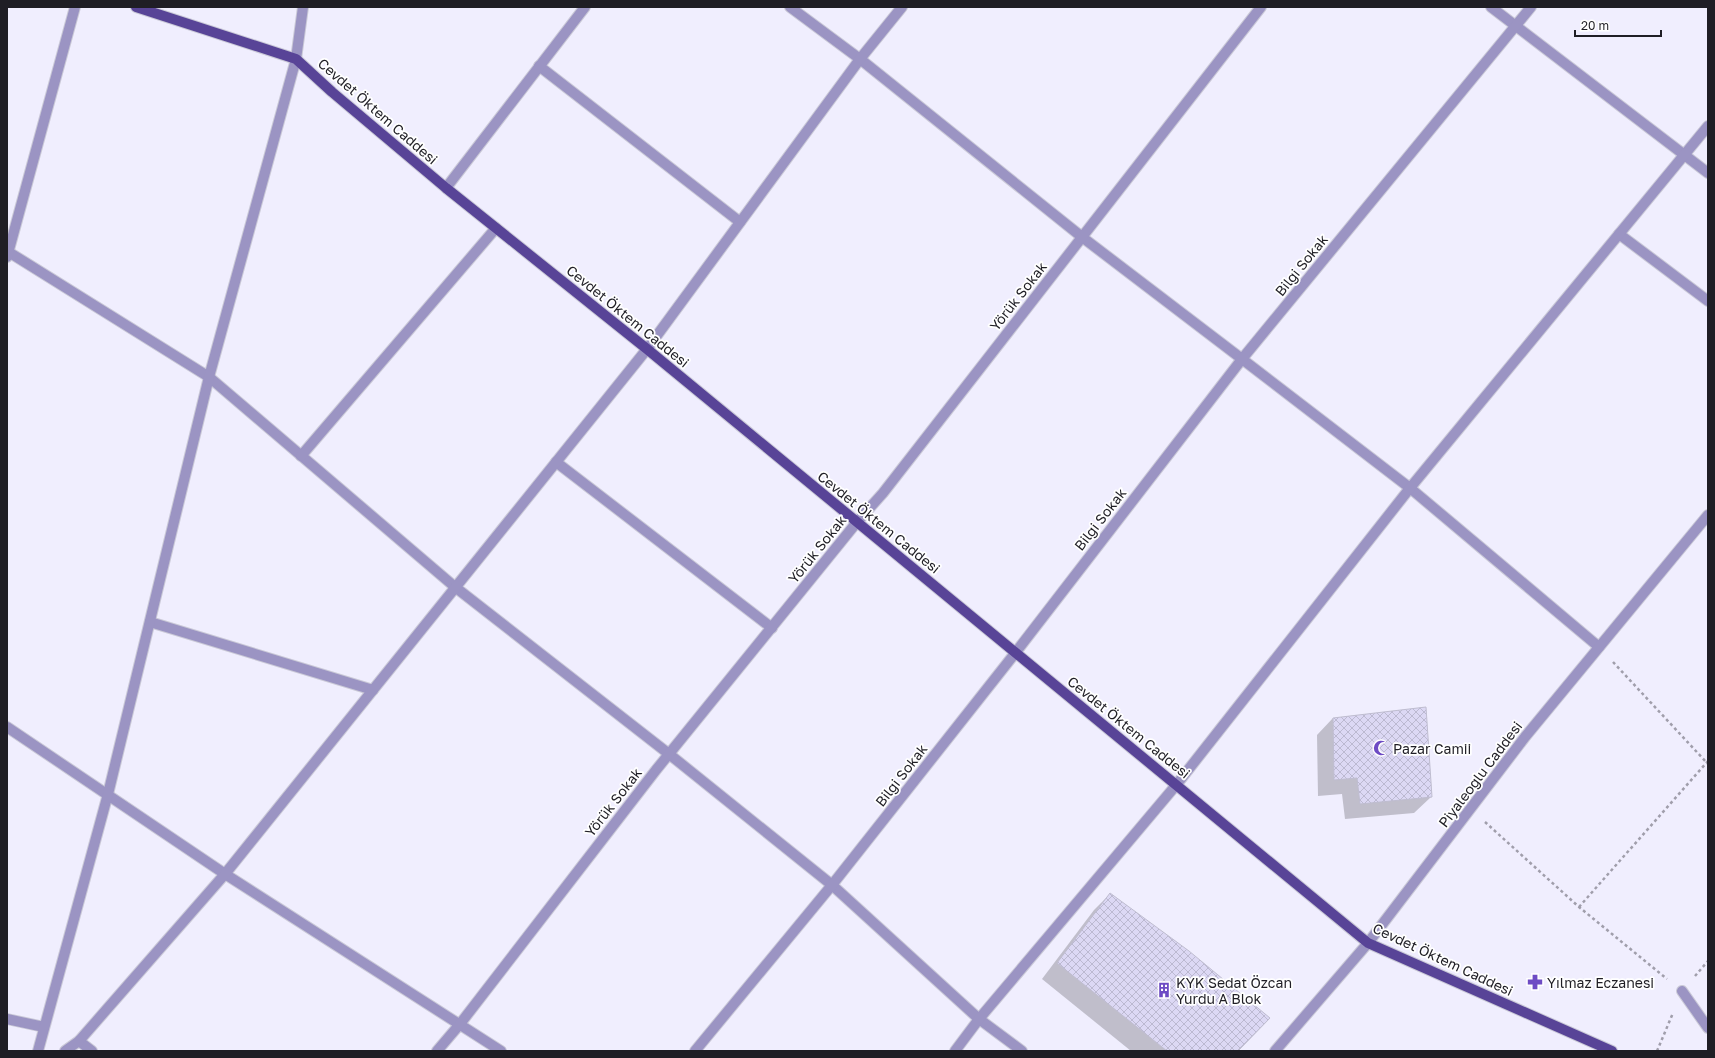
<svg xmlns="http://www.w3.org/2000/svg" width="1715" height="1058" font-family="'Golos Text',sans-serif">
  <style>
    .shadow { fill: #0003 }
    .building { fill: url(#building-cross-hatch); stroke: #bfbdd0 }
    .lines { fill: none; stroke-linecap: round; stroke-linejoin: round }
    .minor-casing { stroke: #cac9d7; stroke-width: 12 }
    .major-casing { stroke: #cac9d7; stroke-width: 12 }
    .path { stroke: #a09eab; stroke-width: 2.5; stroke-dasharray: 3 3; stroke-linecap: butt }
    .minor { stroke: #9b94c3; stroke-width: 10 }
    .major { stroke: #584497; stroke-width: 10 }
    .labels { text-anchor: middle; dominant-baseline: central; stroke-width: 3.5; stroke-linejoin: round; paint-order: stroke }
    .street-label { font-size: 14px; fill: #1f1e25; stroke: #fff }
    .poi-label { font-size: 14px; fill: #1f1e25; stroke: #fff; text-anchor: start }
  </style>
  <defs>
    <pattern id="building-cross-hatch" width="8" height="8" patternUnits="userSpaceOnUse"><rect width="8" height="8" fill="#dcd8f4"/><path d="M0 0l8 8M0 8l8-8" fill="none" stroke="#bcb9d1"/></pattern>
  </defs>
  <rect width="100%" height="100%" fill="#f0eefe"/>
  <!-- shadow -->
  <g class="shadow">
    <path d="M1333,718L1431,797L1414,813L1345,819L1342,794L1318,796L1317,735Z"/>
    <path d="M1110,894L1236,1051H1131L1042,979L1094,910Z"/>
  </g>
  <!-- building -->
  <g class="building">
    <path d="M1426,707L1432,797L1360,804L1357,778L1334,780L1333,718Z"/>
    <path d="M1110,893L1189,951L1270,1018L1238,1051H1167L1057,963Z"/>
  </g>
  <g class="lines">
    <!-- minor casing -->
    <g class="minor-casing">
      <g id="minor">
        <path d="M790,7L860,59L1082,237L1242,359L1410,488L1599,647"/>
        <path d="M1491,7L1708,173"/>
        <path d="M539,66L740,222"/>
        <path d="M446,188L585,7"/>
        <path d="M1619,234L1708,301"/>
        <path d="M7,251L209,377L455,587L669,754L832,885L979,1019L1022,1051"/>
        <path d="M7,257L75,7"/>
        <path d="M301,456L496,228"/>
        <path d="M556,462L772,628"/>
        <path d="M150,622L373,690"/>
        <path d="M7,727L225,874L501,1051"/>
        <path d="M1682,991L1708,1028"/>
        <path d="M7,1019L44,1027"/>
        <path d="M79,1041L92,1051"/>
        <path d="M38,1051L108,794L209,377L296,59L303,7"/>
        <path d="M65,1051L79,1041L225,874L647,349L860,59L902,7"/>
        <path d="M437,1051L460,1024L656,770L857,522L883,493L1261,7"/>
        <path d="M695,1051L832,885L1016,652L1242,359L1531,7"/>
        <path d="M955,1051L979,1019L1177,784L1410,488L1708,126"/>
        <path d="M1275,1051L1368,943L1525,737L1708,515"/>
      </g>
    </g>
    <!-- major casing -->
    <g class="major-casing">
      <path id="major" d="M136,7L296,59L332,92L446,188L647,349L1368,943L1612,1051"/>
    </g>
    <!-- path -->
    <g class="path">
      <path d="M1613,662L1708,764"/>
      <path d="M1485,822L1579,907L1667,979"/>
      <path d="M1579,907L1708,761"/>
      <path d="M1695,976L1708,961"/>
      <path d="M1657,1051L1673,1013"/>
    </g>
    <!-- minor -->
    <use href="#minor" class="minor"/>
    <!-- major -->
    <use href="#major" class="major"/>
  </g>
  <!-- icons -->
  <defs>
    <g id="mosque-bare" transform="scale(1.2)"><path d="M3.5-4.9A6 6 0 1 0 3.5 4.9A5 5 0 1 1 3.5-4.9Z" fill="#6d4bc4" stroke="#fff" stroke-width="2.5" paint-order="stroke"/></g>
    <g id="pharmacy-bare" transform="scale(1.2)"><path d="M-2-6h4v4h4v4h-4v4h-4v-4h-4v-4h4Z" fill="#6d4bc4" stroke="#fff" stroke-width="2.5" paint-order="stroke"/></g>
    <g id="building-bare" transform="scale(1.2)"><path d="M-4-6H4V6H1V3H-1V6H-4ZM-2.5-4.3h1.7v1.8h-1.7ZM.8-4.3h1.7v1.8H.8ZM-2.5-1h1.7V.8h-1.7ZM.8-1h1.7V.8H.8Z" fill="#6d4bc4" stroke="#fff" stroke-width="2.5" paint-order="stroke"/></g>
  </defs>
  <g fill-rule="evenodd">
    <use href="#mosque-bare" x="1381" y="748"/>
    <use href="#pharmacy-bare" x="1535" y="982"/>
    <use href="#building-bare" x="1164" y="990"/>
  </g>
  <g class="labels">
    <!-- street labels -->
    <g class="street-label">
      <text transform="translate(378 111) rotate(41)">Cevdet Öktem Caddesi</text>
      <text transform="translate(1301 265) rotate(-51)">Bilgi Sokak</text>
      <text transform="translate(1018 296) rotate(-52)">Yörük Sokak</text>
      <text transform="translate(628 316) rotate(39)">Cevdet Öktem Caddesi</text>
      <text transform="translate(1100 519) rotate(-52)">Bilgi Sokak</text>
      <text transform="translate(879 522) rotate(39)">Cevdet Öktem Caddesi</text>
      <text transform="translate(817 549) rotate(-51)">Yörük Sokak</text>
      <text transform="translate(1129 727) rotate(39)">Cevdet Öktem Caddesi</text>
      <text transform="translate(1480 774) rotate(-53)">Piyaleoğlu Caddesi</text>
      <text transform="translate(901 775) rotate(-52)">Bilgi Sokak</text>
      <text transform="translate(613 802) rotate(-52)">Yörük Sokak</text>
      <text transform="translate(1443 959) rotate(25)">Cevdet Öktem Caddesi</text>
    </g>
    <!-- poi labels -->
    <g class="poi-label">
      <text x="1393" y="748">Pazar Camii</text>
      <text x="1176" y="982">KYK Sedat Özcan<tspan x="1176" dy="16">Yurdu A Blok</tspan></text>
      <text x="1547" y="982">Yılmaz Eczanesi</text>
    </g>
  </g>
  <!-- border -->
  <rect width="1715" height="1058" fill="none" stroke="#1f1e25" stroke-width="16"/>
  <!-- scale -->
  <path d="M1575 30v6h86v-6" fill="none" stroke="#1f1e25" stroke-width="2"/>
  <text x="1581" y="30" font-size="12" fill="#1f1e25" stroke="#ffffff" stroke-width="3" paint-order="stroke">20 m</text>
</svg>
